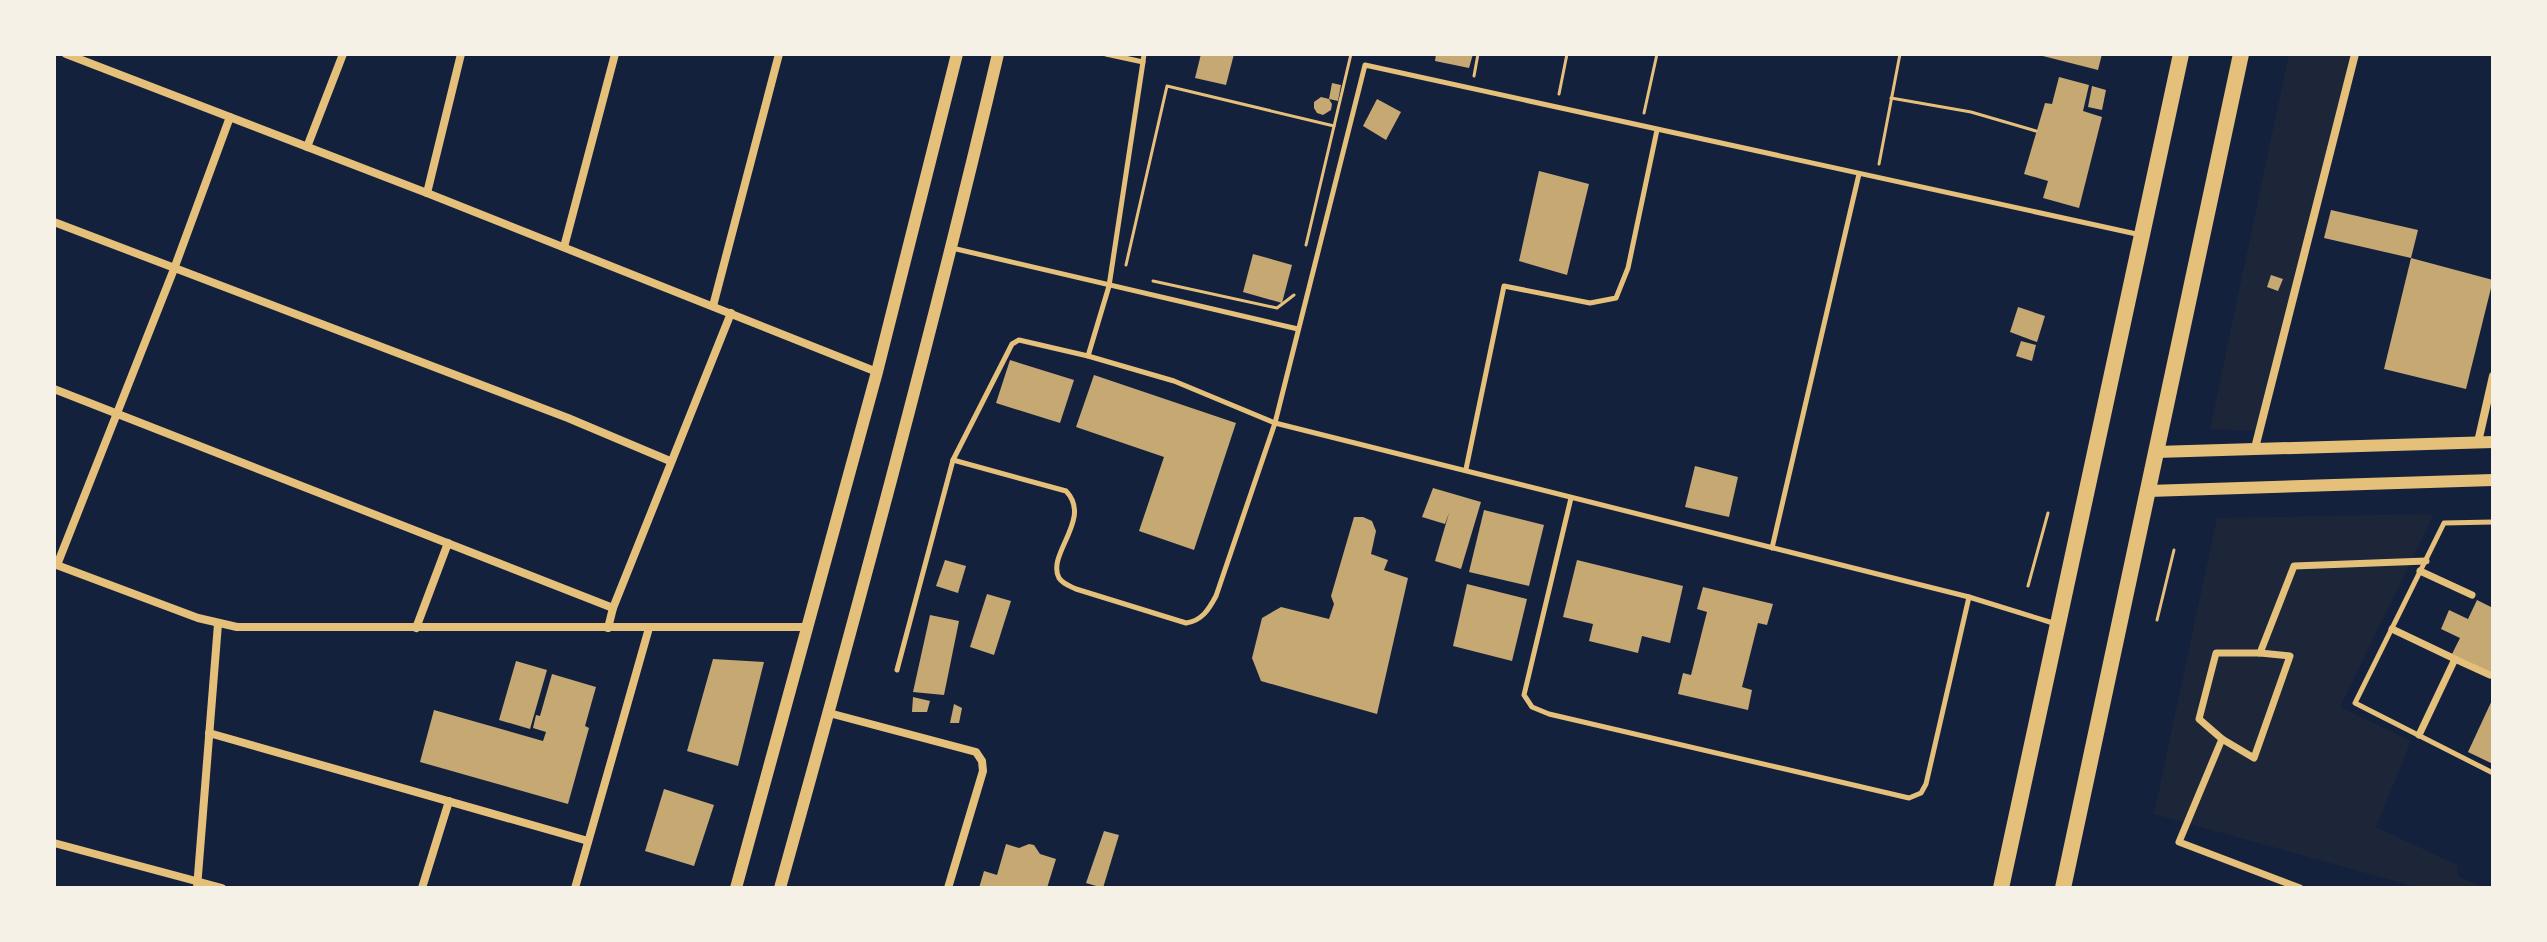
<svg xmlns="http://www.w3.org/2000/svg" width="2547" height="942" font-family="'Public Sans',sans-serif">
  <style>
    .green { fill: #1d2539 }
    .building { fill: #c6a872 }
    .lines { fill: none; stroke-linecap: round; stroke-linejoin: round }
    .path { stroke: #e5c07b; stroke-width: 3 }
    .service { stroke: #e5c07b; stroke-width: 5 }
    .pedestrian { stroke: #e5c07b; stroke-width: 7 }
    .minor { stroke: #e5c07b; stroke-width: 8 }
    .secondary { stroke: #e5c07b; stroke-width: 12 }
    .trunk { stroke: #e5c07b; stroke-width: 16 }
  </style>
  <rect width="100%" height="100%" fill="#14213d"/>
  <!-- green -->
  <g class="green">
    <path d="M2289,54H2351L2257,431L2210,429Z"/>
    <path d="M2434,514L2340,707L2411,741L2376,827L2457,865L2458,876L2485,888H2420L2154,814L2217,518Z"/>
  </g>
  <!-- building -->
  <g class="building">
    <path d="M1201,54H1234L1226,85L1195,78Z"/>
    <path d="M1436,54H1473L1469,68L1435,61Z"/>
    <path d="M2035,54H2102L2098,70Z"/>
    <path d="M2059,77L2089,85L2083,111L2102,117L2079,208L2043,198L2048,181L2024,174L2045,103L2052,104Z"/>
    <path d="M1332,83L1341,85L1338,101L1329,99L1332,104L1331,110L1323,115L1317,113L1314,108V102L1321,97L1329,99Z"/>
    <path d="M2092,86L2106,90L2102,110L2088,107Z"/>
    <path d="M1377,99L1401,112L1386,140L1363,126Z"/>
    <path d="M1539,171L1589,184L1567,275L1519,261Z"/>
    <path d="M2331,210L2418,230L2411,258L2324,238Z"/>
    <path d="M1253,254L1292,265L1282,303L1243,292Z"/>
    <path d="M2411,258L2493,280L2466,389L2384,369Z"/>
    <path d="M2271,275L2283,279L2278,291L2267,287Z"/>
    <path d="M2018,307L2045,316L2037,342L2010,332Z"/>
    <path d="M2021,341L2036,345L2032,361L2016,356Z"/>
    <path d="M1010,360L1074,380L1060,423L996,403Z"/>
    <path d="M1094,375L1236,423L1194,550L1139,531L1164,457L1076,427Z"/>
    <path d="M1695,466L1738,477L1729,517L1685,507Z"/>
    <path d="M1433,488L1481,502L1461,569L1435,561L1449,513L1445,524L1422,517Z"/>
    <path d="M1484,510L1544,525L1529,586L1469,572Z"/>
    <path d="M1354,517H1363L1372,521L1376,531L1371,554L1388,560L1384,570L1408,578L1377,714L1261,681L1252,658L1262,618L1281,607L1329,619L1334,604L1331,596Z"/>
    <path d="M945,560L966,566L958,593L936,586Z"/>
    <path d="M1577,560L1683,586L1670,643L1642,636L1638,653L1589,641L1593,624L1563,617Z"/>
    <path d="M1467,584L1527,599L1512,661L1453,646Z"/>
    <path d="M1703,587L1773,604L1767,625L1758,623L1742,687L1752,690L1748,710L1678,694L1683,673L1691,675L1707,612L1697,609Z"/>
    <path d="M987,594L1011,601L994,655L970,647Z"/>
    <path d="M2477,600L2493,608V673L2452,654L2460,638L2441,629L2449,610L2468,619Z"/>
    <path d="M930,615L959,621L944,695L913,692Z"/>
    <path d="M713,659L764,662L738,766L687,751Z"/>
    <path d="M516,661L547,670L530,729L499,720Z"/>
    <path d="M552,674L596,687L585,726L589,728L568,804L420,762L434,710L543,741L546,732L533,728L536,715L540,716Z"/>
    <path d="M913,697L930,701L927,712H912Z"/>
    <path d="M2493,698V764L2468,752Z"/>
    <path d="M954,704L962,708L959,723H950Z"/>
    <path d="M664,789L714,805L694,866L645,851Z"/>
    <path d="M1104,831L1119,835L1103,888L1086,883Z"/>
    <path d="M1006,844L1019,848L1029,844L1034,845L1040,854L1056,859L1047,888H979L984,871L997,875Z"/>
  </g>
  <g class="lines">
    <!-- path -->
    <g class="path">
      <path d="M1474,76L1478,54"/>
      <path d="M1559,94L1567,54"/>
      <path d="M1891,98L1971,112L2036,131"/>
      <path d="M1644,113L1657,54"/>
      <path d="M1879,164L1900,54"/>
      <path d="M1306,245L1351,54"/>
      <path d="M1126,265L1167,86L1334,126"/>
      <path d="M1153,281L1277,308L1294,295"/>
      <path d="M2028,586L2048,513"/>
      <path d="M2157,620L2174,550"/>
    </g>
    <!-- service -->
    <g class="service">
      <path d="M1106,54L1143,62L1144,54"/>
      <path d="M1143,62L1109,286L1088,356L1019,340L1012,344L953,460L1066,491C1093,519 1046,554 1059,578C1063,584 1070,586 1076,589L1186,623C1202,621 1209,609 1216,596L1275,423L1365,65L2141,235"/>
      <path d="M952,248L1298,329"/>
      <path d="M1088,356L1174,381L1275,423L1969,597L2053,623"/>
      <path d="M1466,469L1504,286L1590,303L1616,298L1628,268L1657,130"/>
      <path d="M1571,498L1524,695L1532,707L1549,714L1909,798L1921,793L1926,784L1969,597"/>
      <path d="M2493,522L2444,523L2355,703L2493,773"/>
      <path d="M1772,548L1859,174"/>
      <path d="M897,670L953,460"/>
    </g>
    <!-- pedestrian -->
    <g class="pedestrian">
      <path d="M2420,571L2472,595"/>
      <path d="M2392,629L2455,659L2419,735"/>
      <path d="M2455,659L2490,675"/>
      <path d="M2222,739L2254,758L2290,656L2260,653"/>
      <path d="M2300,888L2179,842L2222,739L2199,719L2216,653H2260L2294,566L2426,561"/>
    </g>
    <!-- minor -->
    <g class="minor">
      <path d="M66,54L427,193L877,372"/>
      <path d="M307,147L343,54"/>
      <path d="M427,193L461,54"/>
      <path d="M54,222L568,418L670,461"/>
      <path d="M564,247L615,54"/>
      <path d="M713,306L779,54"/>
      <path d="M54,389L613,608"/>
      <path d="M2478,442L2493,376"/>
      <path d="M2255,448L2355,54"/>
      <path d="M54,564L198,618L237,627H807"/>
      <path d="M57,565L174,269L230,117"/>
      <path d="M416,628L448,543"/>
      <path d="M608,628L613,608L731,313"/>
      <path d="M829,713L976,752L982,761L983,771L948,888"/>
      <path d="M209,733L588,841"/>
      <path d="M54,843L222,888"/>
      <path d="M197,888L218,624"/>
      <path d="M422,888L449,801"/>
      <path d="M575,888L649,628"/>
    </g>
    <!-- secondary -->
    <g class="secondary">
      <path d="M2156,452L2493,442"/>
      <path d="M2148,491L2493,480"/>
      <path d="M736,888L877,372L957,54"/>
      <path d="M780,888C857,611 932,334 998,54"/>
    </g>
    <!-- trunk -->
    <g class="trunk">
      <path d="M2001,888L2181,54"/>
      <path d="M2063,888L2241,54"/>
    </g>
  </g>
  <!-- border -->
  <rect width="2547" height="942" fill="none" stroke="#f6f1e7" stroke-width="112"/>
</svg>
